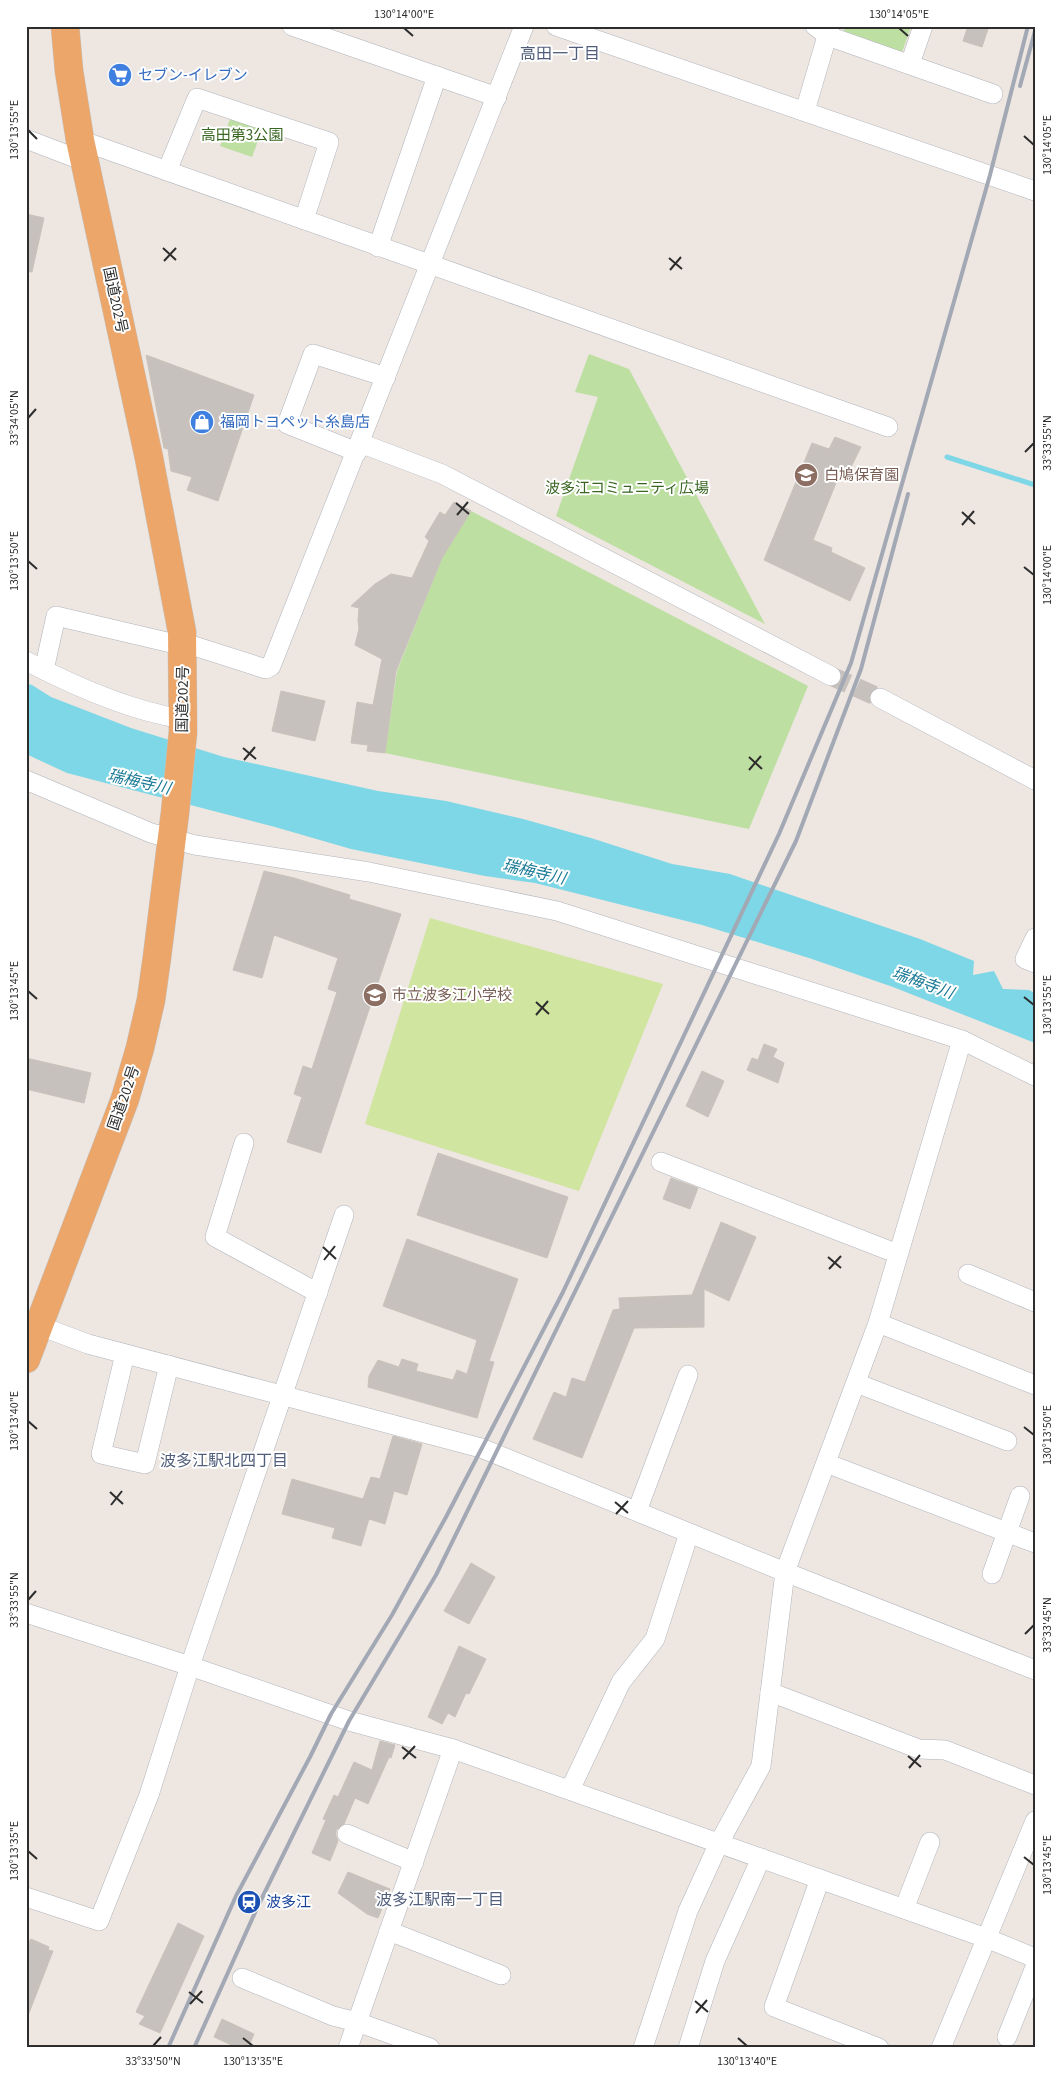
<svg xmlns="http://www.w3.org/2000/svg" width="1061" height="2074" font-family="'Source Sans 3','Noto Sans JP',sans-serif">
  <style>
    .green { fill: #bedfa2 }
    .pitch { fill: #d0e59f }
    .water { fill: #7dd7e6 }
    .lines { fill: none; stroke-linecap: round; stroke-linejoin: round }
    .stream { stroke: #7dd7e6; stroke-width: 5 }
    .building { fill: #c6c1bc; stroke: #c9c2ba }
    .minor-tunnel { stroke: #c7c1bd; stroke-width: 19; stroke-dasharray: 19 9; stroke-linecap: butt }
    .minor-casing { stroke: #b1b4bc; stroke-width: 20 }
    .trunk-casing { stroke: #c4c4c4; stroke-width: 29 }
    .minor { stroke: #fff; stroke-width: 19 }
    .trunk { stroke: #eca66a; stroke-width: 28 }
    .rail { stroke: #a3a8b5; stroke-width: 4 }
    .ticks { fill: none; stroke: #2d2d2d; stroke-width: 2 }
    .labels { text-anchor: middle; dominant-baseline: central; stroke-width: 4; stroke-linejoin: round; paint-order: stroke }
    .shop-label { font-size: 15px; fill: #366cbe; stroke: #fff; text-anchor: start }
    .park-label { font-size: 15px; fill: #386621; stroke: #fff }
    .street-label { font-size: 15px; fill: #2d2d2d; stroke: #fff }
    .education-label { font-size: 15px; fill: #785e54; stroke: #fff; text-anchor: start }
    .transit-label { font-size: 15px; fill: #164399; stroke: #fff; text-anchor: start }
    .neighbourhood-label { font-size: 16px; fill: #505d7b; stroke: #fff }
    .water-label { font-size: 16px; font-style: italic; fill: #197995; stroke: #fff }
    .neatline { fill: none; stroke: #2d2d2d; stroke-width: 2 }
    .ticks-label { font-size: 12px; text-anchor: middle; fill: #2d2d2d }
  </style>
  <rect width="100%" height="100%" fill="#ede6e1"/>
  <!-- green -->
  <g class="green">
    <path d="M845,26H910L911,27L902,52L844,31Z"/>
    <path d="M232,114L264,125L252,157L220,146Z"/>
    <path d="M589,354L629,369L765,624L556,516L598,397L575,392Z"/>
    <path d="M471,511L808,686L749,829L385,753L397,671L442,558Z"/>
  </g>
  <!-- pitch -->
  <path class="pitch" d="M430,918L663,984L579,1191L365,1124Z"/>
  <!-- water -->
  <path class="water" d="M26,683L32,685L51,697L131,728L224,757L378,791L446,801L523,819L591,838L672,864L730,874L920,939L974,961L973,975L994,971L1003,989L1029,990L1035,993V1043L893,987L809,958L702,925L535,883L485,876L351,849L275,827L67,773L26,754Z"/>
  <g class="lines">
    <!-- stream -->
    <path class="stream" d="M947,457L1035,485"/>
  </g>
  <!-- building -->
  <g class="building">
    <path d="M968,26H989L982,47L963,41Z"/>
    <path d="M26,214L44,218L32,272L26,271Z"/>
    <path d="M146,355L254,395L218,501L187,490L192,477L171,471L168,449L164,448Z"/>
    <path d="M835,437L861,447L847,475L840,473L813,540L832,548L831,552L865,568L850,601L764,560L812,443L829,449Z"/>
    <path d="M454,502L471,511L442,558L396,671L385,753L367,751L368,745L351,743L357,702L373,705L382,659L355,645L359,629L358,620L359,608L351,606L375,584L391,574L412,578L429,541L425,537L440,512L445,515Z"/>
    <path d="M281,691L325,701L315,741L272,731Z"/>
    <path d="M264,871L294,878L350,895L349,899L401,914L321,1153L287,1142L302,1097L294,1094L303,1066L312,1069L337,992L328,989L338,958L274,935L262,978L233,970Z"/>
    <path d="M764,1044L777,1049L773,1057L784,1063L778,1083L747,1070L752,1058L758,1060Z"/>
    <path d="M26,1058L91,1073L84,1103L26,1089Z"/>
    <path d="M702,1071L724,1081L708,1117L686,1106Z"/>
    <path d="M438,1153L568,1197L547,1258L417,1215Z"/>
    <path d="M671,1178L698,1188L690,1209L663,1199Z"/>
    <path d="M721,1222L756,1237L729,1301L704,1289V1327L634,1328L582,1458L533,1439L554,1392L566,1397L572,1378L585,1382L613,1310L620,1309L619,1298L692,1295Z"/>
    <path d="M407,1239L518,1279L489,1361L494,1362L477,1418L368,1387L369,1376L378,1360L399,1367L402,1359L418,1364L416,1371L453,1380L457,1370L467,1374L477,1340L383,1306Z"/>
    <path d="M393,1436L422,1444L407,1495L394,1491L385,1524L369,1519L361,1546L332,1538L335,1528L282,1514L292,1479L363,1499L371,1477L380,1479Z"/>
    <path d="M471,1563L495,1577L469,1624L444,1611Z"/>
    <path d="M459,1646L486,1659L469,1694L466,1693L455,1717L448,1713L442,1724L428,1717Z"/>
    <path d="M380,1741L395,1745L391,1758L389,1757L368,1804L355,1798L344,1824L336,1830V1836L338,1841L330,1861L312,1853L326,1820L323,1819L334,1795L338,1797L354,1762L372,1770Z"/>
    <path d="M348,1872L390,1889L378,1918L367,1914L338,1893Z"/>
    <path d="M178,1923L204,1936L160,2033L139,2024L145,2016L136,2012Z"/>
    <path d="M31,1939L49,1947L48,1950L53,1951L27,2018L26,1942H29Z"/>
    <path d="M222,2019L254,2034L248,2048H238L214,2037Z"/>
  </g>
  <g class="lines">
    <!-- minor-tunnel -->
    <path class="minor-tunnel" d="M831,676L880,698"/>
    <!-- minor casing -->
    <g class="minor-casing">
      <g id="minor">
        <path d="M292,26L497,97"/>
        <path d="M556,26L1035,191"/>
        <path d="M815,26L828,36L993,94"/>
        <path d="M910,64L923,26"/>
        <path d="M805,111L830,26"/>
        <path d="M26,139L86,162"/>
        <path d="M80,140L888,427"/>
        <path d="M167,171L197,98L329,142L304,220"/>
        <path d="M378,247L437,76"/>
        <path d="M360,443L442,474L831,676"/>
        <path d="M357,452L287,424L313,354L386,377"/>
        <path d="M26,661C74,686 130,711 183,719"/>
        <path d="M44,670L56,616L184,646H194L266,669L271,666L524,26"/>
        <path d="M880,698L1035,780"/>
        <path d="M26,780L151,833L195,845L369,872L557,911L962,1040L1035,1076"/>
        <path d="M1035,938L1025,959L1035,963"/>
        <path d="M244,1143L215,1237L318,1293"/>
        <path d="M661,1162L898,1254"/>
        <path d="M968,1274L1035,1302"/>
        <path d="M878,1323L1035,1385"/>
        <path d="M40,1326L88,1344L481,1448L785,1572L1035,1670"/>
        <path d="M125,1354L101,1454L145,1464L169,1365"/>
        <path d="M856,1383L1007,1441"/>
        <path d="M826,1463L1035,1543"/>
        <path d="M637,1511L688,1375"/>
        <path d="M992,1574L1020,1496"/>
        <path d="M26,1613L190,1666L349,1721L453,1749L986,1938L1035,1958"/>
        <path d="M770,1692L919,1749L945,1750L1035,1785"/>
        <path d="M570,1790L621,1682L655,1639L689,1533"/>
        <path d="M347,1834L414,1862"/>
        <path d="M820,1879L774,2007L879,2048"/>
        <path d="M26,1897L99,1921L149,1795L190,1666L344,1215"/>
        <path d="M904,1909L930,1842"/>
        <path d="M389,1931L501,1975"/>
        <path d="M242,1978L333,2016L357,2022L430,2048"/>
        <path d="M1007,2037L1035,1967"/>
        <path d="M348,2048L453,1749"/>
        <path d="M643,2048L688,1911L719,1843L761,1766L785,1572L878,1323L962,1040"/>
        <path d="M688,2048L715,1961L761,1858"/>
        <path d="M941,2048L1035,1821"/>
      </g>
    </g>
    <!-- trunk casing -->
    <g class="trunk-casing">
      <path id="trunk" d="M26,1359L125,1099L140,1048L151,1000L157,957L175,813L183,732L182,632L149,458L80,140L69,71L65,26"/>
    </g>
    <!-- minor -->
    <use href="#minor" class="minor"/>
    <!-- trunk -->
    <use href="#trunk" class="trunk"/>
    <!-- rail -->
    <g class="rail">
      <path d="M1020,86L1035,31"/>
      <path d="M168,2048L236,1896L310,1757L331,1714L392,1615L446,1517L563,1292L779,834L851,663L990,175L1028,26"/>
      <path d="M194,2048L258,1906L349,1721L436,1575L796,841L861,669L908,494"/>
    </g>
  </g>
  <!-- ticks -->
  <path class="ticks" d="M404,28L413,36M899,28L908,36M28,130L37,139M1024,136L1034,145M163,248L176,260M669,258L682,269M164,261L176,248M670,270L681,257M28,418L36,409M1025,452L1034,443M456,503L469,514M962,512L975,524M457,515L468,502M962,525L974,511M28,561L37,569M1024,567L1034,575M243,748L256,759M749,757L762,769M244,760L255,747M749,770L761,756M28,991L37,999M1024,997L1034,1005M536,1002L549,1014M536,1015L548,1001M323,1247L336,1259M828,1257L841,1268M324,1260L335,1246M829,1269L841,1256M28,1421L37,1429M1024,1427L1034,1435M110,1492L123,1504M615,1502L628,1513M111,1505L122,1491M616,1514L628,1501M28,1600L36,1591M1025,1634L1034,1625M402,1747L416,1758M908,1756L921,1767M403,1759L415,1746M909,1768L920,1755M28,1851L37,1859M1024,1857L1034,1865M189,1992L203,2003M695,2001L708,2012M190,2004L202,1991M696,2013L707,2000M243,2038L253,2046M738,2038L747,2046M153,2046L161,2037"/>
  <!-- icons -->
  <defs>
    <g id="supermarket-disc" transform="scale(1.25)"><circle r="9.5" fill="#3f7fe0" stroke="#fff"/><path d="M-6-5.5h2.5l.6 2H6L4.5 2H-2.5L-4.4-4H-6ZM-1.5 3.2a1.3 1.3 0 1 0 .1 0ZM3 3.2a1.3 1.3 0 1 0 .1 0Z" fill="#fff"/></g>
    <g id="shop-disc" transform="scale(1.25)"><circle r="9.5" fill="#3f7fe0" stroke="#fff"/><path d="M-5-2.5h2.3a2.7 3.5 0 0 1 5.4 0H5L5.5 6h-11ZM-1.5-2.5h3a1.5 2.3 0 0 0-3 0Z" fill="#fff"/></g>
    <g id="school-disc" transform="scale(1.25)"><circle r="9.5" fill="#8d6e63" stroke="#fff"/><path d="M0-5L7-2L0 1L-7-2ZM-4 1L0 2.5L4 1V4Q0 6-4 4Z" fill="#fff"/></g>
    <g id="station-disc" transform="scale(1.25)"><circle r="9.5" fill="#1a4fb4" stroke="#fff"/><path d="M-3-6H3Q5-6 5-4V2Q5 4 3 4L4.5 6H3L1.5 4h-3L-3 6H-4.5L-3 4Q-5 4-5 2V-4Q-5-6-3-6ZM-3.5-4v3h7v-3ZM-3.5 1v1.5H-2V1ZM2 1v1.5H3.5V1Z" fill="#fff"/></g>
  </defs>
  <g fill-rule="evenodd">
    <use href="#supermarket-disc" x="120" y="75"/>
    <use href="#shop-disc" x="202" y="422"/>
    <use href="#school-disc" x="806" y="475"/>
    <use href="#school-disc" x="375" y="995"/>
    <use href="#station-disc" x="249" y="1902"/>
  </g>
  <g class="labels">
    <!-- shop labels -->
    <g class="shop-label">
      <text x="138" y="75">セブン-イレブン</text>
      <text x="220" y="422">福岡トヨペット糸島店</text>
    </g>
    <!-- park labels -->
    <g class="park-label">
      <text x="242" y="135">高田第3公園</text>
      <text x="627" y="488">波多江コミュニティ広場</text>
    </g>
    <!-- street labels -->
    <g class="street-label">
      <text transform="translate(115 300) rotate(78)">国道202号</text>
      <text transform="translate(183 699) rotate(-89)">国道202号</text>
      <text transform="translate(124 1098) rotate(-71)">国道202号</text>
    </g>
    <!-- education labels -->
    <g class="education-label">
      <text x="824" y="475">白鳩保育園</text>
      <text x="392" y="995">市立波多江小学校</text>
    </g>
    <!-- transit labels -->
    <g class="transit-label">
      <text x="266" y="1902">波多江</text>
    </g>
    <!-- neighbourhood labels -->
    <g class="neighbourhood-label">
      <text x="560" y="54">高田一丁目</text>
      <text x="224" y="1461">波多江駅北四丁目</text>
      <text x="440" y="1900">波多江駅南一丁目</text>
    </g>
    <!-- water labels -->
    <g class="water-label">
      <text transform="translate(139 782) rotate(13)">瑞梅寺川</text>
      <text transform="translate(534 872) rotate(13)">瑞梅寺川</text>
      <text transform="translate(923 983) rotate(20)">瑞梅寺川</text>
    </g>
  </g>
  <!-- border -->
  <rect width="1061" height="2074" fill="none" stroke="#ffffff" stroke-width="55"/>
  <rect x="28" y="28" width="1006" height="2018" class="neatline"/>
  <g class="ticks-label">
    <text x="404" y="18">130°14'00"E</text>
    <text x="899" y="18">130°14'05"E</text>
    <text transform="translate(14 130) rotate(-90)" y="4">130°13'55"E</text>
    <text transform="translate(1047 145) rotate(-90)" y="4">130°14'05"E</text>
    <text transform="translate(14 418) rotate(-90)" y="4">33°34'05"N</text>
    <text transform="translate(1047 443) rotate(-90)" y="4">33°33'55"N</text>
    <text transform="translate(14 561) rotate(-90)" y="4">130°13'50"E</text>
    <text transform="translate(1047 575) rotate(-90)" y="4">130°14'00"E</text>
    <text transform="translate(14 991) rotate(-90)" y="4">130°13'45"E</text>
    <text transform="translate(1047 1005) rotate(-90)" y="4">130°13'55"E</text>
    <text transform="translate(14 1421) rotate(-90)" y="4">130°13'40"E</text>
    <text transform="translate(1047 1435) rotate(-90)" y="4">130°13'50"E</text>
    <text transform="translate(14 1600) rotate(-90)" y="4">33°33'55"N</text>
    <text transform="translate(1047 1625) rotate(-90)" y="4">33°33'45"N</text>
    <text transform="translate(14 1851) rotate(-90)" y="4">130°13'35"E</text>
    <text transform="translate(1047 1865) rotate(-90)" y="4">130°13'45"E</text>
    <text x="153" y="2065">33°33'50"N</text>
    <text x="253" y="2065">130°13'35"E</text>
    <text x="747" y="2065">130°13'40"E</text>
  </g>
</svg>
